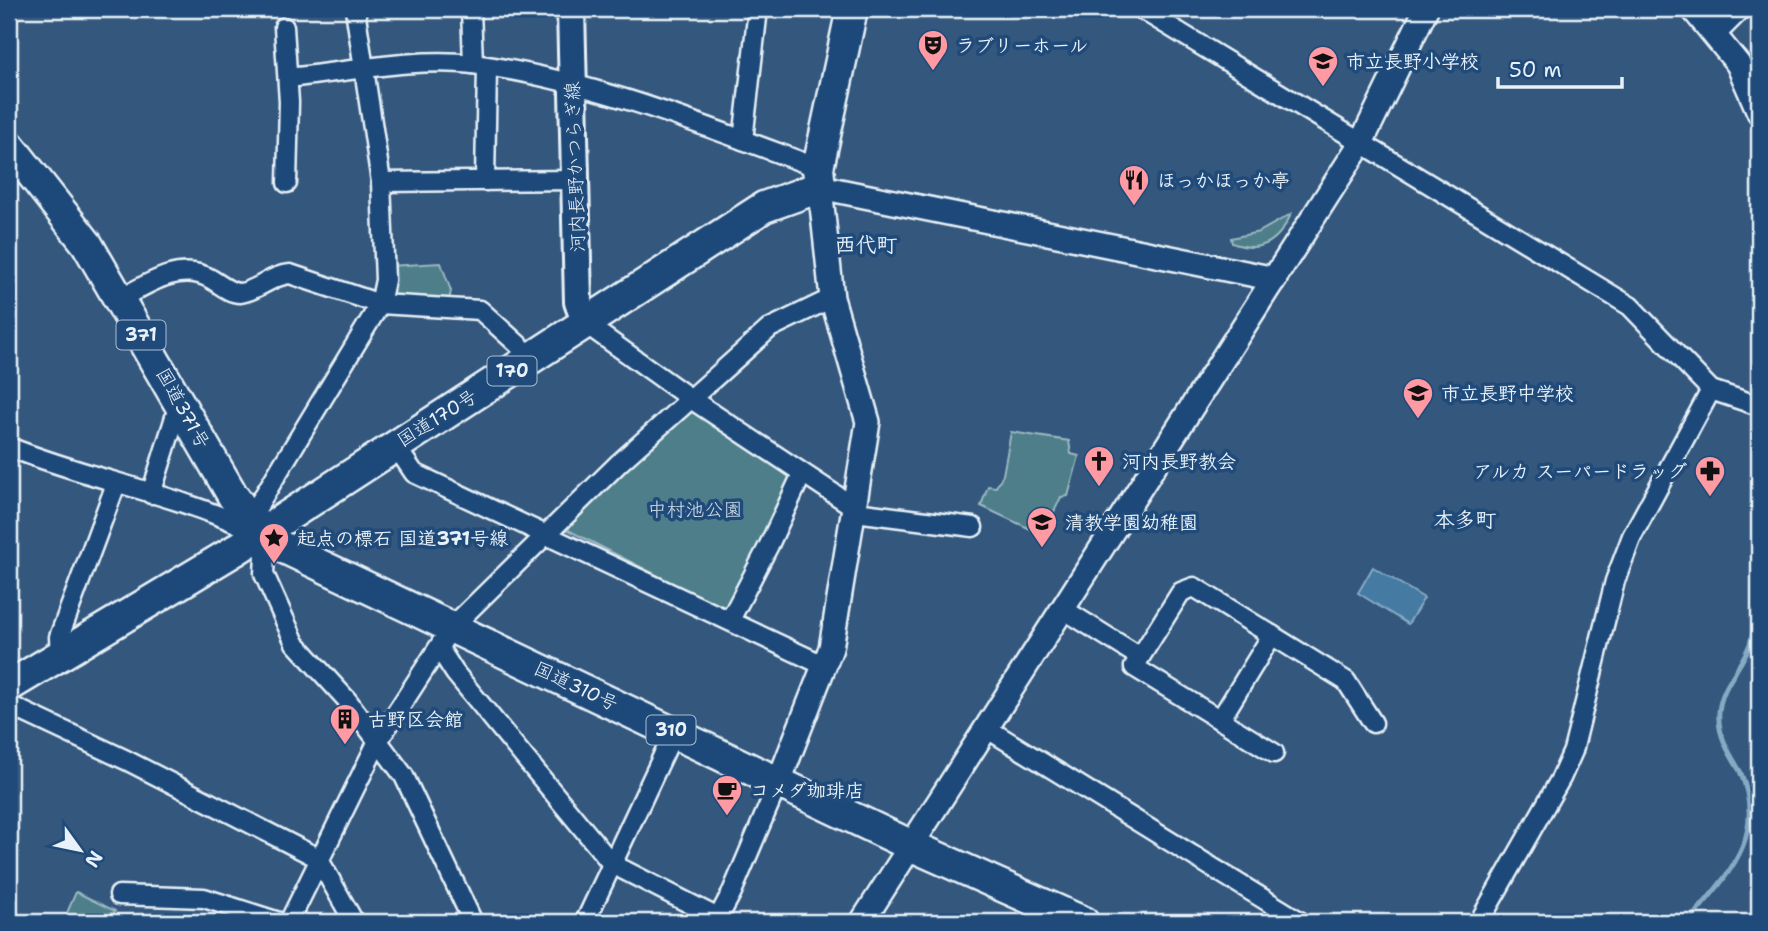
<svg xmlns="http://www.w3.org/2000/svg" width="1768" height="931" font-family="'Shantell Sans','Klee One',sans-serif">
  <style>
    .green { fill: #4e7e89; stroke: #9bb8c0; stroke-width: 2 }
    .water { fill: #447aa2; stroke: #86aac4; stroke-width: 2 }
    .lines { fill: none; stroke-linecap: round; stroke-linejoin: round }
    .stream { stroke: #86aac4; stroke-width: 5 }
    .minor-casing { stroke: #e8f1f8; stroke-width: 23 }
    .tertiary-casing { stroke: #e8f1f8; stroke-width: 28 }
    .secondary-casing { stroke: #e8f1f8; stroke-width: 32 }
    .trunk-casing { stroke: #e8f1f8; stroke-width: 35 }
    .minor { stroke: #1f4a7a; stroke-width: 18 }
    .tertiary { stroke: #1f4a7a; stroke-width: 23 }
    .secondary { stroke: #1f4a7a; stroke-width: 26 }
    .trunk { stroke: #1f4a7a; stroke-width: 30 }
    .labels { text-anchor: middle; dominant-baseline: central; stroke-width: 7; stroke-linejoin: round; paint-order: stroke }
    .shield { fill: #1f4a7a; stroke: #acbfd2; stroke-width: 2 }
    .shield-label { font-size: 18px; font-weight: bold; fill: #e8f1f8 }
    .poi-label { font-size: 19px; font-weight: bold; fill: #e8f1f8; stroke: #1f4a7a; text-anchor: start }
    .street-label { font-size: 19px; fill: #e8f1f8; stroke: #1f4a7a }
    .park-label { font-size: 19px; fill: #d1e0e7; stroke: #1f4a7a }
    .neighbourhood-label { font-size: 21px; font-weight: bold; fill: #e8f1f8; stroke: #1f4a7a }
  </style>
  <rect width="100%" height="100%" fill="#34577d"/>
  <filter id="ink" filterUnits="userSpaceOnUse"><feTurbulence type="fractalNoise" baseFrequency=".0143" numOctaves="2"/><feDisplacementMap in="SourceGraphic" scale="14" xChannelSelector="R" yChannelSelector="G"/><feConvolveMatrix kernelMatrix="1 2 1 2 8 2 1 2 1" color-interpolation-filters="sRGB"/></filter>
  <g filter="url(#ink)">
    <!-- green -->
    <g class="green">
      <path d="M1291,214C1279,241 1262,254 1232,243L1231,238L1259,232Z"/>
      <path d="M441,263L451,291L449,300L389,295L388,266Z"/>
      <path d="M692,407L791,477L733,614L568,530L573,522Z"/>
      <path d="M1011,432L1069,441L1071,454L1079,456L1068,496L1061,497L1043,535L981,506L988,486L996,487L1003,475Z"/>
      <path d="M76,892L115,911L110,922H63Z"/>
    </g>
    <!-- water -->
    <path class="water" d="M1373,567L1424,598L1408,624L1358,593Z"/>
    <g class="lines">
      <!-- stream -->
      <path class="stream" d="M1688,922C1728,874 1768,837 1740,771C1729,753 1717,734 1719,712C1721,686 1741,668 1750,644C1755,629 1756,613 1759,597"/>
      <!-- minor casing -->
      <g class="minor-casing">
        <g id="minor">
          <path d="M355,9L381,182L385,280L380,304L260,502L256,512L265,556L264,574L295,643L347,700L404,776L473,922"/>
          <path d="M471,9L473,64"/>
          <path d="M1141,9L1630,306L1711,390L1759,406"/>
          <path d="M284,27L289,102L287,183"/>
          <path d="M288,78C346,72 416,57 473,64C589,79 708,127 818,168"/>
          <path d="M743,140L758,9"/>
          <path d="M485,181L487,67"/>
          <path d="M381,182L576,180"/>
          <path d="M120,299C147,284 181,261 211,279C220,284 229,293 240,293C258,291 271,275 290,274L380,304L480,310L533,358"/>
          <path d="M586,324L691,399L863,513L973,527"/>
          <path d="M395,445L414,473L823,665"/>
          <path d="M9,447C89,479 177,494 254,531"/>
          <path d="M151,494L180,401"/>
          <path d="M1063,609L1140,657"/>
          <path d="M730,620L769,545L802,474"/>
          <path d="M439,648L455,673L612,864L718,918"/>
          <path d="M60,656L59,637L116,484"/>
          <path d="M9,705L126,760L318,858L354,922"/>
          <path d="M1220,720L1272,635"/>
          <path d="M986,728L1301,922"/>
          <path d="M1274,753L1134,667L1181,592L1194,587L1346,681L1373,723"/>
          <path d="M119,895L204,898L279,922"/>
          <path d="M289,922L378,741L451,628L619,463L770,328L832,298"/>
          <path d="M585,922L674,732"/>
          <path d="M716,922L732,892L779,781"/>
          <path d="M1479,922L1561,778L1573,751L1615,581L1632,536L1711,390"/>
        </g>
      </g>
      <!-- tertiary casing -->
      <g class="tertiary-casing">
        <g id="tertiary">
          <path d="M1693,9L1738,64L1759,112"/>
          <path d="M1714,33L1738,9"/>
          <path d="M779,781L831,648L868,422L832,298L820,187L1275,279"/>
          <path d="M862,922L1361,143L1426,9"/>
        </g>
      </g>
      <!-- secondary casing -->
      <g class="secondary-casing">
        <path id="secondary" d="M571,9L578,302L586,324"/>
      </g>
      <!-- trunk casing -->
      <g class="trunk-casing">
        <g id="trunk">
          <path d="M9,145L87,244L233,496L261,534L282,547L910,845L1083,922"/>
          <path d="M9,686L234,551L764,207L820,187L818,168L852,9"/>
        </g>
      </g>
      <!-- minor -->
      <use href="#minor" class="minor"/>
      <!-- tertiary -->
      <use href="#tertiary" class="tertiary"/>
      <!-- secondary -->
      <use href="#secondary" class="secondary"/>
      <!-- trunk -->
      <use href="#trunk" class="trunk"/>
    </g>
  </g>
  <!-- icons -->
  <defs>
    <g id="theatre-pin" transform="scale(1.575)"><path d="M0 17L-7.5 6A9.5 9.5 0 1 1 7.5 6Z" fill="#ff9aa2" stroke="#1f4a7a"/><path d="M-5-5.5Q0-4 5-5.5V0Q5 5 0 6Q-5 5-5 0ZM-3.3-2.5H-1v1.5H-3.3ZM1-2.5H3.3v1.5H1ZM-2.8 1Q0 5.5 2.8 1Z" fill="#111"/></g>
    <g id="school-pin" transform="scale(1.575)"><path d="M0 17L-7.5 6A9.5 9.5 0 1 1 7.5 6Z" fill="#ff9aa2" stroke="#1f4a7a"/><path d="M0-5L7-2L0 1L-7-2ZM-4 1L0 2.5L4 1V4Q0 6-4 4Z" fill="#111"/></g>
    <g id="restaurant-pin" transform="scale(1.575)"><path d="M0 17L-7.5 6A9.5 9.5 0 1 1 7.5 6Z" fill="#ff9aa2" stroke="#1f4a7a"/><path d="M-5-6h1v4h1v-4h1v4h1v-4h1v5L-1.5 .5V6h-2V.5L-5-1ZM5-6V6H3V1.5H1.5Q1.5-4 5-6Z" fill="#111"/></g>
    <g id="church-pin" transform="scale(1.575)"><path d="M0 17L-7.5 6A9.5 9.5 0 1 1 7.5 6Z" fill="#ff9aa2" stroke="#1f4a7a"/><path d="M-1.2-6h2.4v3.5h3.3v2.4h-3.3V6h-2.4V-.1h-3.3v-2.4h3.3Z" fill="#111"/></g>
    <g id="pharmacy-pin" transform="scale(1.575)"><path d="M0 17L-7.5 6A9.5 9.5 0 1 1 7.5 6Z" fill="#ff9aa2" stroke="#1f4a7a"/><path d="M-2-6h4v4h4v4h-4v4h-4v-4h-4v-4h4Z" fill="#111"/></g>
    <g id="sight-pin" transform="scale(1.575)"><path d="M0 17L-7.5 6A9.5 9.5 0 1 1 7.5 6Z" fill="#ff9aa2" stroke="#1f4a7a"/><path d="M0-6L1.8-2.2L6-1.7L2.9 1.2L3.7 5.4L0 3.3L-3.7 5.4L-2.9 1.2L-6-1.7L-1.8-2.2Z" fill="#111"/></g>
    <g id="building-pin" transform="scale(1.575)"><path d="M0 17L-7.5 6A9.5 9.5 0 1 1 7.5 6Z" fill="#ff9aa2" stroke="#1f4a7a"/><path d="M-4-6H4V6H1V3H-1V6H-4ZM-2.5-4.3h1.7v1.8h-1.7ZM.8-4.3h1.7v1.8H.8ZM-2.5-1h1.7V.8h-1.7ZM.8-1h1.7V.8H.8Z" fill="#111"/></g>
    <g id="cafe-pin" transform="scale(1.575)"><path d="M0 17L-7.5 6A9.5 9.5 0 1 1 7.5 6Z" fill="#ff9aa2" stroke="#1f4a7a"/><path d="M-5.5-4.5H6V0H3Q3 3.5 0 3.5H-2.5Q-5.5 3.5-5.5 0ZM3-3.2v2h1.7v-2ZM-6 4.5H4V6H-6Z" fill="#111"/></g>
  </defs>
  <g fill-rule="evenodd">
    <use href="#theatre-pin" x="933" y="45"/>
    <use href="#school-pin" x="1323" y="61"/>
    <use href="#restaurant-pin" x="1134" y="180"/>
    <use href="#school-pin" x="1418" y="393"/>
    <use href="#church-pin" x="1099" y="461"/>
    <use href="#pharmacy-pin" x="1710" y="471"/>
    <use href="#school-pin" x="1042" y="522"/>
    <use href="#sight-pin" x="274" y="538"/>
    <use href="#building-pin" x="345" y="719"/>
    <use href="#cafe-pin" x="727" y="790"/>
  </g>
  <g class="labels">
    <!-- shield labels -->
    <g class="shield">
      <rect x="116.5" y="320.5" width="49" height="29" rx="5"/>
      <rect x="487.5" y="356.5" width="49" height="29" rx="5"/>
      <rect x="646.5" y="715.5" width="49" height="29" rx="5"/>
    </g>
    <g class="shield-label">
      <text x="141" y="335">371</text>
      <text x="512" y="371">170</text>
      <text x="671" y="730">310</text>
    </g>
    <!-- poi labels -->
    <g class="poi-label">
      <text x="956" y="45">ラブリーホール</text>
      <text x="1346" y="61">市立長野小学校</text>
      <text x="1157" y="180">ほっかほっか亭</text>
      <text x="1441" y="393">市立長野中学校</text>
      <text x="1122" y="461">河内長野教会</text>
      <text x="1687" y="471" text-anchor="end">アルカ スーパードラッグ</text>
      <text x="1065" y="522">清教学園幼稚園</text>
      <text x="297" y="538">起点の標石 国道371号線</text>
      <text x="368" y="719">古野区会館</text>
      <text x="750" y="790">コメダ珈琲店</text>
    </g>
    <!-- street labels -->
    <g class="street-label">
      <text transform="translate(575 167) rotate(-92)">河内長野かつらぎ線</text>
      <text transform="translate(183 408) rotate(61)">国道371号</text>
      <text transform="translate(437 418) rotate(-32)">国道170号</text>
      <text transform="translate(576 686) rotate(25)">国道310号</text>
    </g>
    <!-- park labels -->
    <g class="park-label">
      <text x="695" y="509">中村池公園</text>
    </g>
    <!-- neighbourhood labels -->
    <g class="neighbourhood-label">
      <text x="866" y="245">西代町</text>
      <text x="1465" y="520">本多町</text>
    </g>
  </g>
  <!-- margin -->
  <rect width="1768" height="931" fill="none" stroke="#1f4a7a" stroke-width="35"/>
  <rect x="18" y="18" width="1733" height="896" fill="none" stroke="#e8f1f8" stroke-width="2.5" filter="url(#ink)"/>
  <!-- north arrow -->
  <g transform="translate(80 850) rotate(123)" stroke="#1f4a7a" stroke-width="5" paint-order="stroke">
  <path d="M0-5L12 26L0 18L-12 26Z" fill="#e8f1f8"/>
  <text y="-10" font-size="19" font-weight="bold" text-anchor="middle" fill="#e8f1f8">N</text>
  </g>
  <!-- scale -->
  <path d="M1498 77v10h124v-10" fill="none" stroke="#e8f1f8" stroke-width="3.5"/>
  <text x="1509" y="77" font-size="21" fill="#e8f1f8" stroke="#1f4a7a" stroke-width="5" paint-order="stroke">50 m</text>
</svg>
